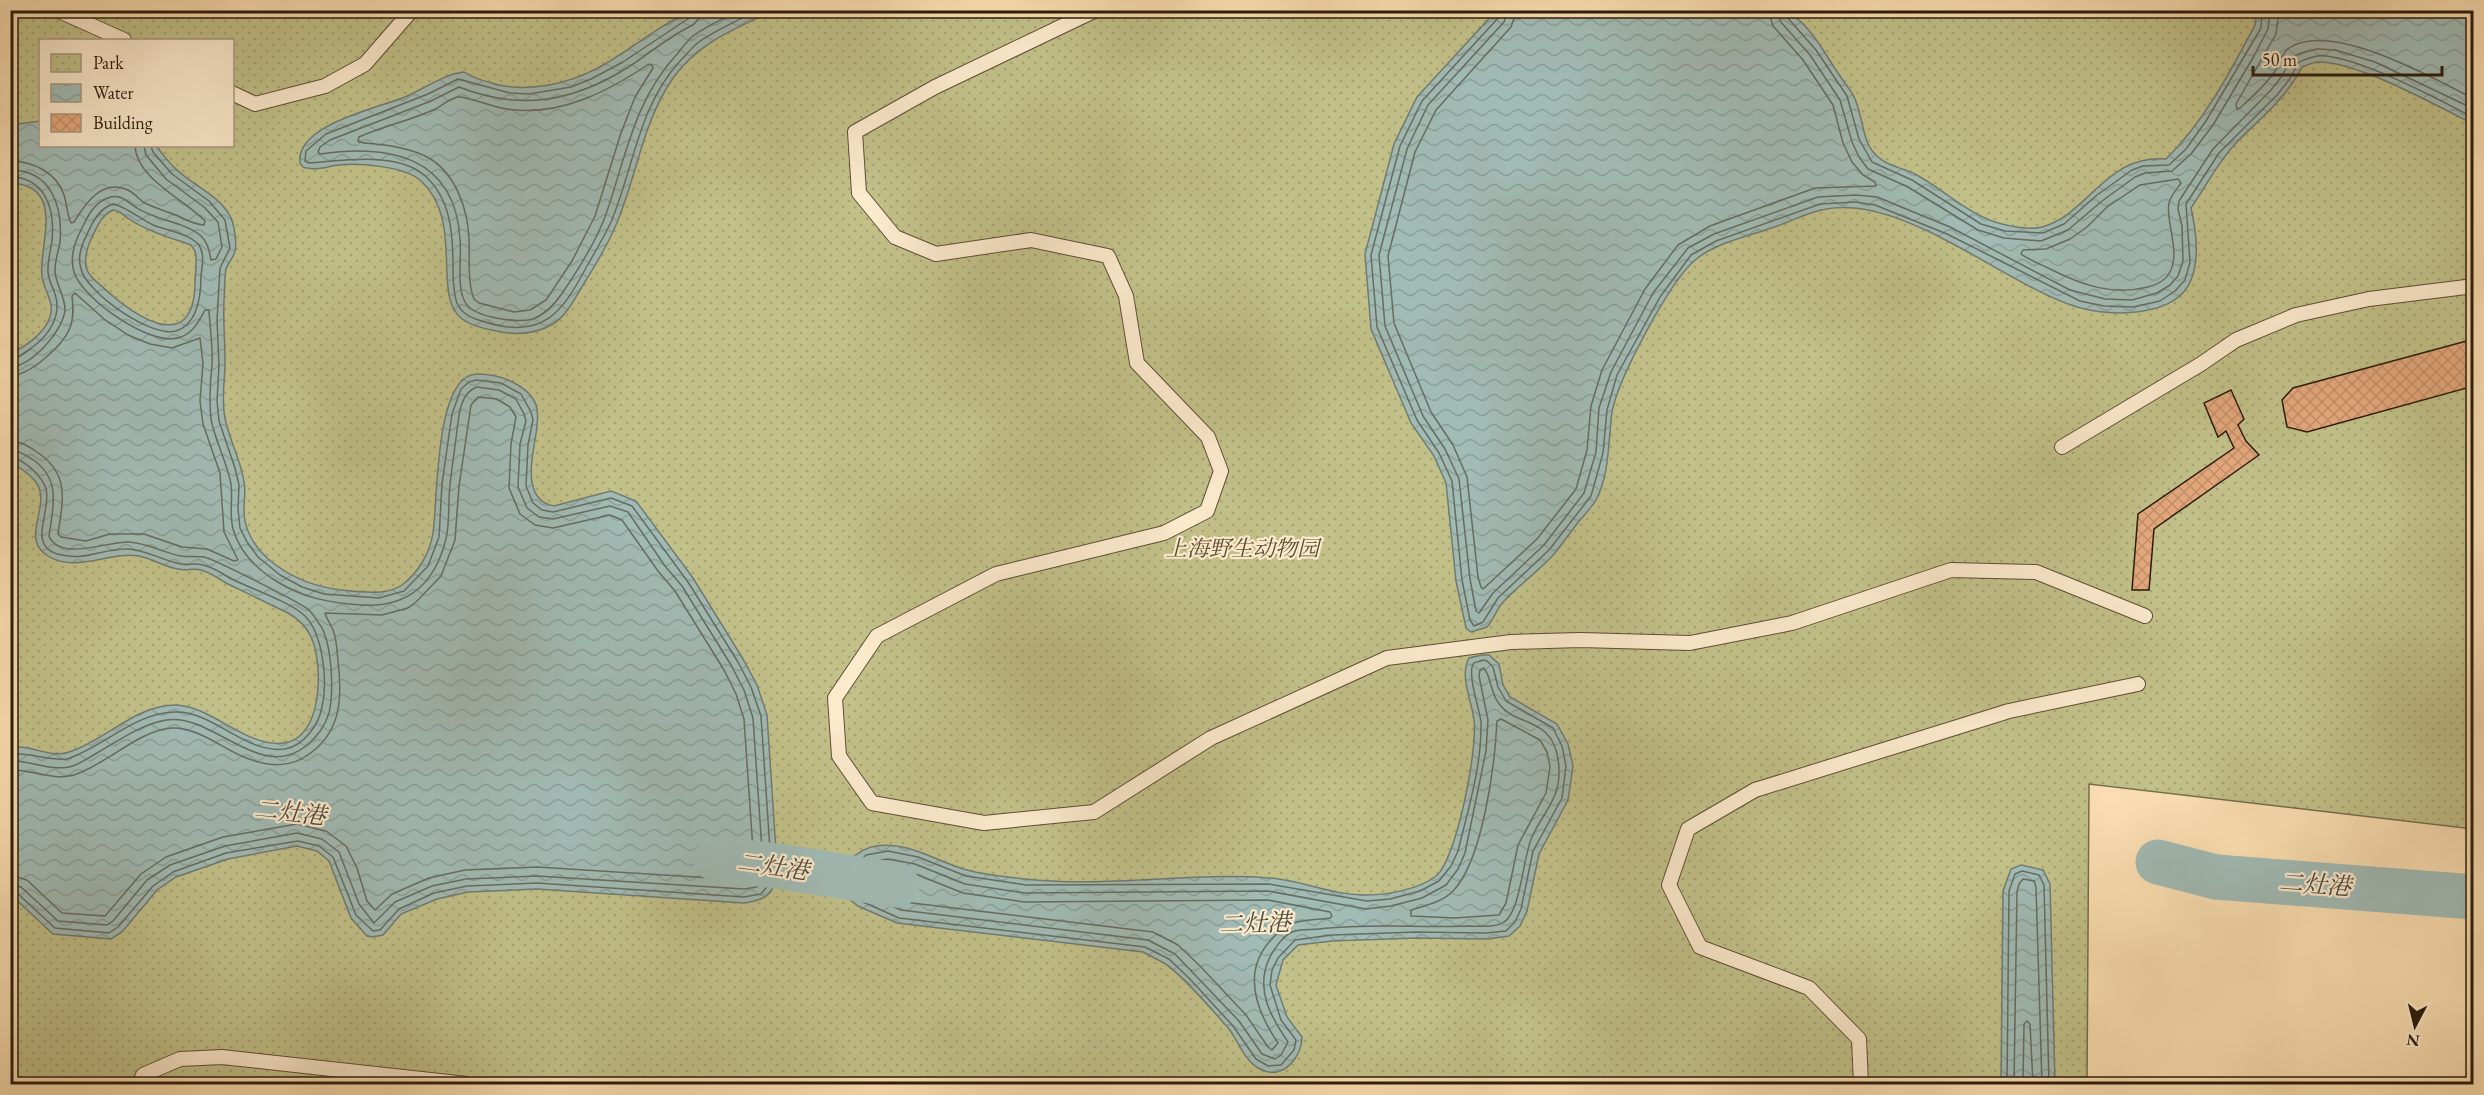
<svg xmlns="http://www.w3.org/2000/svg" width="2484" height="1095" font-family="'EB Garamond','Noto Serif SC',serif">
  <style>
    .park { fill: url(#park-dots); stroke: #766e4b; stroke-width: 1.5; fill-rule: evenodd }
    .water { fill: url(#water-waves); stroke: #717b72; stroke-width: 1.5; fill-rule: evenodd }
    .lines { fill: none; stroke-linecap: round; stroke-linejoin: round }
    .shore { stroke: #666c61; stroke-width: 1.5 }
    .river { stroke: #a1bbb5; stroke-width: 45 }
    .building { fill: url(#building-cross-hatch); stroke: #2a1c0d; stroke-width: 1.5 }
    .lane-casing { stroke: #5e4d36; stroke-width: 16 }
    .lane { stroke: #fceacd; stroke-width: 14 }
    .labels { text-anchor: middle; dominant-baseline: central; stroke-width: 4.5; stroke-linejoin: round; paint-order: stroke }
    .park-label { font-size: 22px; font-style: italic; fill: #584e32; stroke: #fceacd }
    .water-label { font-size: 24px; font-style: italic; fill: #4e4c3f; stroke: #fceacd }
  </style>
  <defs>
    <pattern id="park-dots" width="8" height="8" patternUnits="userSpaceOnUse" patternTransform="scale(1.5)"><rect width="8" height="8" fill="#c2c189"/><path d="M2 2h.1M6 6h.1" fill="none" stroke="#a7a575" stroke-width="1.8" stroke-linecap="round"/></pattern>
    <pattern id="water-waves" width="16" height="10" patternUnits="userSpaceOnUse" patternTransform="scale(1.5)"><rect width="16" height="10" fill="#a1bbb5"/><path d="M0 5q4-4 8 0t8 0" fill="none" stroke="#8ba09a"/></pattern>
    <pattern id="building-cross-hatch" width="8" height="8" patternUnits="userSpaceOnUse" patternTransform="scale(1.5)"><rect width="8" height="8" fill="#e4a87c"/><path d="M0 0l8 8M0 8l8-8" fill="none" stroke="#c4906a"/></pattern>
  </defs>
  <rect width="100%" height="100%" fill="#fbdfb2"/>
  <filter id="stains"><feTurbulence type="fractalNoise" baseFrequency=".00333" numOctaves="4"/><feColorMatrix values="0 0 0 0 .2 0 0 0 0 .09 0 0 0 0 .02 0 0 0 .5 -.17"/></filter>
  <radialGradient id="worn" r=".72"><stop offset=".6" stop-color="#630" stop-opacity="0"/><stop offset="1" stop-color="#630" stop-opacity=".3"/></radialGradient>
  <!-- park -->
  <path class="park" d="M10,11H2473V829L2089,784L2087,1084H11ZM40,40H232V146H40Z"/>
  <!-- water -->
  <g class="water">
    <path d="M692,11H773C736,28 698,43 673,78C642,123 637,176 616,225C607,246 595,266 583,285C575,298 567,315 553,324C536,334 519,335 501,332C488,329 473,327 462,319C431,296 465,221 421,181C405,166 360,163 338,165C329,166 317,171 307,168C303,168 302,166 300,163C295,125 378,108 405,97C424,89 444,74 464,72C474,79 487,82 499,85C517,89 532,88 549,85C610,74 640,33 692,11Z"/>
    <path d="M1496,11H1785C1810,22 1825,55 1840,76C1845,84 1852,91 1855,99C1866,125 1860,151 1889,164C1898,168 1907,170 1915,174C1945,190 1971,218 2006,225C2016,227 2032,230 2042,227C2089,214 2106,154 2166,159C2204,122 2230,72 2255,25L2257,11H2473V124C2437,106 2359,62 2319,62C2314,62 2307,65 2302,67C2286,99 2260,118 2236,143C2218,162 2206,186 2191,208C2196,231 2200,257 2191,280C2176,318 2109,317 2077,307C2003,284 1900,191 1821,210C1804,214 1788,223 1771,228C1747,237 1714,243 1694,261C1669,283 1618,379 1612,412C1608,441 1610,473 1596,500C1592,507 1585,514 1580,520C1571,531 1563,543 1554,554C1539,571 1520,584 1504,601C1497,608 1494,619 1487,627L1471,632L1466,628L1456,581L1446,483L1434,456L1411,423L1371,329L1365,254L1394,144L1417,97Z"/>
    <path d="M40,121V146H156C162,153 168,162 176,169C192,185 219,195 230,216C234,222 237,244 235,251C234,257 228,263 226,269C224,279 225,290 224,300C223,321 225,341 225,362C225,381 221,399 225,418C229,440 241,460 244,482C246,491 244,499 244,508C243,527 253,545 267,558C291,579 320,589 351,591C367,592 388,595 402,585C418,573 430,553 433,533C438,503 434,374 477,374C491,374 504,377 516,384C545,400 538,420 534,446C530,468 526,501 554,506L611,491L636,501L693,578L743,659L757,685L767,715L777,866C774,892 772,899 744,903L537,889L468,892L437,899L401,914L383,935L372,937L367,936L351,918L329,861L317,851L297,846L228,859L176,877L157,890L122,932L111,939L53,934L11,895V748C30,743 49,759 69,752C105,741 136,704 177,705C213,707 247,748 284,743C323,738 323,666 312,639C307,627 299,619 288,613C267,603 247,593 226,583C219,579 210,572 201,570C194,568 186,571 178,569C165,567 153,559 139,556C109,551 73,575 45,554C21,536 52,505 36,482C29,473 20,468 11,462L10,354C25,347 45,333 50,317C55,302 44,291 42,277C38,246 67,186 11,183L10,125ZM113,210C121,211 123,215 129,219C147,231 171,238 191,245L195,251C198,261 195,272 195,283C194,355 136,318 106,290C100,284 90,278 87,270C83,258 88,245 93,235C98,225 102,215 113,210Z"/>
    <path d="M1482,655H1489L1499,664L1503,685L1510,697L1557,724L1568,744L1573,766L1568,800L1539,854L1527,911L1520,926L1509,936L1487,939L1416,938L1332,941L1298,945L1283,960L1276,985L1287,1017L1302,1037C1302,1058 1282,1081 1260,1069C1245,1062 1239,1042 1229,1029C1216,1014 1179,972 1164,963C1157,959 1150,956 1143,952L897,923L858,906L838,890L834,883C840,867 859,848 876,846C909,841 937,862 967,870C985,875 1006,877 1025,879C1106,888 1188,872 1269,878C1302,880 1334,896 1367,895C1387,895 1420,889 1436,876C1457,859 1478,747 1474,720C1472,701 1459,676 1469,658Z"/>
    <path d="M2021,865L2043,870L2050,884L2055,1084H2001L2003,891L2011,869Z"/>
  </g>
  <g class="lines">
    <!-- shore -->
    <g class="shore">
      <path d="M692,10L689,18L623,62L591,79L571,87L529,94L510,93L458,79L428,94L326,134L306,151L305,161L309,163C342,161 396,151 424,175C451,198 453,234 453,267C453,278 453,292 457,303C462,315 474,319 485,322C543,340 562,313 587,266C595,252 604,237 611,222C634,167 638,107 680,61C686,55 692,47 699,42C717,29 739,20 759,10"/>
      <path d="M700,10L699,18L693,25C669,36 649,54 627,68C572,102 520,111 459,87L431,101L330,140L320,147L318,152L320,154C389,144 455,156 460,239C462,258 456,285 465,302C473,318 517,323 533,319C546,314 555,304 563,292C578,270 595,243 605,217C626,158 633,101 678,53C683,47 687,41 693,36C708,25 725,18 741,10"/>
      <path d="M1500,10L1499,17L1422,101L1400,146L1371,255L1377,327L1417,420L1439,453L1452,481L1462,580L1470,620L1474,626L1483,622L1498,598L1549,550L1591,496L1603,453L1607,410L1617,375L1660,297L1691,255L1716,241L1820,204L1855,202L1875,205L1947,234L2080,301L2104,306L2133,307L2160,301L2175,291L2185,280L2190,262L2186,204L2219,153L2277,95L2289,80L2299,62C2304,60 2311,57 2317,56C2352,53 2440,100 2474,118"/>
      <path d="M1508,10L1504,22L1428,105L1407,149L1379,255L1385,326L1423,416L1445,449L1459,479L1470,579L1476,611L1479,613L1493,593L1544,545L1584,493L1596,452L1599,408L1611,372L1653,293L1688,248L1714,234L1818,197L1856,195L1877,197L1950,227L2070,290L2105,299L2132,300L2157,293L2170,285L2178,276L2183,261L2182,226L2178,209L2179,201L2213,149L2271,90L2282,76L2291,59L2298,54L2317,49L2335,50L2375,62L2474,109"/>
      <path d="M1517,10L1511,27L1436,110L1415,152L1388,256L1394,323L1431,412L1453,445L1467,477L1478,577L1481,587L1483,589L1537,539L1576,489L1587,450L1591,406L1602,370L1645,289L1678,245L1710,226L1815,188L1876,186L1875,182L1863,175L1852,162L1843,143L1833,105L1803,60L1773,26L1768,10"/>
      <path d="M1778,10L1780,21L1810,55L1840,100L1852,142L1859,157L1868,169L1908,187L1978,230L2004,238L2041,241L2068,230L2102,201L2135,177L2145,173L2172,171L2191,154L2213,125L2254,56L2268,29L2270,10"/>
      <path d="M1785,10L1786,16L1816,50L1847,96L1859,139L1872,162L1912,180L1981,224L2005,231L2043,233L2064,224L2097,195L2132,170L2143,166L2169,165L2186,149L2206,121L2261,28L2262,10"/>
      <path d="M2279,10L2276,34L2236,104L2237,109L2240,108C2252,97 2266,85 2275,71C2280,63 2281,54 2289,48C2331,20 2433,78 2474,99"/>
      <path d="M649,64L652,65L653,68L635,97L621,133L595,216L572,261L546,300L530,310L514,312L479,303L474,299C467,281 470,258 469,239C468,210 456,174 429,158C413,149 394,146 376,144C369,143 363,144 358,141L359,137C383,126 409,121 433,110C441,107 449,98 458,97C466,96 495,108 507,109C559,117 607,92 649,64Z"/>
      <path d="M10,161C33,161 57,173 64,195C67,204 67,215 71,223L74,222C85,204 102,178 128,190C134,193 138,198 143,202C154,208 166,211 178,216C186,220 196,225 204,225L205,221C185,200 136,178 135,146"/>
      <path d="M10,170C52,170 63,207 60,243C58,252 55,261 55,270C55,284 65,295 65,310C63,331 32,366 10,367"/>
      <path d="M10,177C46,177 55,210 52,240C51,250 48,259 48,268C47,279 52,284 55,294C62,314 50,334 34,346C27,351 19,359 10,359"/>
      <path d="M2178,179L2181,183C2177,189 2171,195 2169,203C2165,221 2181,251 2170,272C2166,280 2156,285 2148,287C2112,296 2082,285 2050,269C2040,264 2029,260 2021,254L2023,250L2046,249L2070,239L2087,227L2107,207L2140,185Z"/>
      <path d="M113,204C123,205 142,220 153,225C166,230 190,234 199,245C205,254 202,266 201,276C201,296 198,324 176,331C151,338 87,293 81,269C76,253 85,239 91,226C97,215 102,208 113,204Z"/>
      <path d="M10,376C31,375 65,344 71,325C74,315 73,306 72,296L75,293L104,319L128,335L150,344L172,348L200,338L203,363L200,401L203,424L220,473L224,532L238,560L234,561L207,549L182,547L144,534H110L86,541L61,537L58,534C63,500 70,474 37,452C28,446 21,441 10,441"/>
      <path d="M10,450C19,450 25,455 32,459C62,479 53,507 49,536C60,562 108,541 129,542C148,543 163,553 181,556C188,557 196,556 204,557C214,559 301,603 309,610C314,615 318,622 322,628C332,648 334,692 329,713C325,727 317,737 306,746C260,783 212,712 166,720C142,724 118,741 97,753C88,758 79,765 69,767C49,771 30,760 10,761"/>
      <path d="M10,457C18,458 28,465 34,471C39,476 44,482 46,489C52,510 27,545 57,554C87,562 102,548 128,549C147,550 163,561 181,564C188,565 196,563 203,565C213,567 223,574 232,579C251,589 291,602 305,616C323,634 328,682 322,707C319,724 304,746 285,749C244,754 213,710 174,712C135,713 103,747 67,759C47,761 30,752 10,754"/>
      <path d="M1483,660L1487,661L1493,667L1498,687L1506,701L1553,728L1562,746L1566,766L1562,798L1533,851L1521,909L1515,922L1506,931L1486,933L1416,932L1332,935L1295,940L1278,958L1272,970L1270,985L1281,1020L1296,1040L1294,1050L1281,1065L1268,1066L1256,1059L1233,1026L1189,978L1169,959L1145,947L899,918L861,901L841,883L842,878L866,855L888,851L918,857L966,876L1026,885L1269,884L1367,901L1390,899L1420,891L1439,881L1451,866L1458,851C1468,810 1482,765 1481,722C1480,711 1466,671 1474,663C1476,662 1481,661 1483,660Z"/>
      <path d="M1484,668C1492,678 1490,694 1500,705C1511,720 1533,720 1546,733C1561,747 1562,780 1554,797C1548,811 1538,823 1532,837C1523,856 1521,911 1504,922C1496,928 1479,926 1469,926C1419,928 1369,923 1319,929C1311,930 1300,929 1292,932C1283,936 1273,950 1269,959C1255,990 1271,1017 1288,1042L1281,1055L1275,1059L1262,1054L1239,1021L1175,954L1148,940L901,910L865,894L850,883L870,862L888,859L915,864L965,884L1025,893L1268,891L1366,909L1391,906L1422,898L1446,885L1458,869L1465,853L1486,751L1488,720L1479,676L1480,670Z"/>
      <path d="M1501,719L1540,740L1547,752L1550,767L1546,793L1518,845L1506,903L1499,915L1455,918L1411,916V910C1424,906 1442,902 1452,892C1483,862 1495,763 1497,721Z"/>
      <path d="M10,770C32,769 52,781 74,775C106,765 139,730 172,728C197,727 222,748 244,757C268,767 291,769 312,752C342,729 342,695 338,661C337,652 337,642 334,633C332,626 327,620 325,613L382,615L408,608L416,602L441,576L455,540L459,486L471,405L478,397L497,399L510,407L516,417L511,444L509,488L520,514L535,525L553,528L610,515L622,520L658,571L675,591L724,670L736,694L744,719L754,865L753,878L743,880L537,867L465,870L429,878L392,894L375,910L367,901L357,868L346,846L326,831L297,824L223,837L166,857L141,874L105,916L62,913L27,880L10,875"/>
      <path d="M879,868L898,869L913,873L963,893L1024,902L1268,900L1330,912L1332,916L1330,918C1317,920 1300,919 1288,925C1281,928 1276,935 1271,940C1241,972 1257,1012 1278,1043L1272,1050L1268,1047L1246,1015L1200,966L1178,945L1153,932L904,902L864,883L865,879Z"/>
      <path d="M10,884L21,887L58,921L107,925L113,921L147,880L170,865L225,846L297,833L322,839L339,852L359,904L374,923L395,902L432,886L466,879L537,876L744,889L757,887L762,881L763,865L753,718L744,690L731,665L682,586L665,566L628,512L610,506L553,519L539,517L527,508L518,487L520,444L526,421L524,414L516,399L499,390L477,387C460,393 459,415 457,430C455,448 452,466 450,485C448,502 450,522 446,539C435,583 408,608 362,605C330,603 303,598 276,581C257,569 239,551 233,529C229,514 233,499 231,484C227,462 215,441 211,419C209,400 210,383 212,365C213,347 210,328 209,310H205C199,321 194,332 181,337C153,349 82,299 74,272C69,255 76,239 84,224C89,213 96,202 108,198C121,193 127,202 137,208C155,220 184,222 200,235C208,242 209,250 211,260L216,259L222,247L218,222L204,207L166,179L146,155L144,146"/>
      <path d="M10,892L17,893L55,928L109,933L118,927L153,886L173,872L226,853L298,841L319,846L333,857L356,915L373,931L380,930L399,909L434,893L467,886L537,883L744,897L761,894L769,884L771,865L761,716L751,687L738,662L688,582L632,506L611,498L553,512L542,510L533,503L526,486L528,445L533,420L531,412L521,394L501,383L476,380L469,382L461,389L452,414L442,484L439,537L428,566L404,591L379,598L324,594L302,587L280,575L258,557L247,542L240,528L238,509L239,485L235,468L219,421L217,401L219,365L217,320L220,268L230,248L225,220L209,201L172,174L153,152L151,146"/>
      <path d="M2007,1084L2009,891L2015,874L2022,871L2039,875L2044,885L2049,1084"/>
      <path d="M2014,1084L2017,892L2019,884L2023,879L2034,881L2036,887L2042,1084"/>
      <path d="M2023,1084L2024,1024L2027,1021L2030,1024L2033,1084"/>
    </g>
    <!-- river -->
    <g class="river">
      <path d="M716,859L777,866L897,885"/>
      <path d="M2158,862L2216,877L2474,897"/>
    </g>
  </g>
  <!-- building -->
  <g class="building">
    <path d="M2474,339V386L2307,432L2287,427L2282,400L2293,388Z"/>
    <path d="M2231,390L2244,419L2238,425L2246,441L2259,455L2154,529L2149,590H2132L2138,514L2234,448L2226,431L2218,437L2204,403Z"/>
  </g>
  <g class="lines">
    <!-- lane casing -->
    <g class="lane-casing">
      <g id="lane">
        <path d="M57,10L124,40"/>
        <path d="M1096,10L935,87L855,132L859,193L895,237L936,254L1031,240L1108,256L1126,296L1137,363L1208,437L1221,471L1207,511L1164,533L996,574L877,636L835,698L839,756L872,803L984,823L1094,812L1211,738L1387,658L1511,642L1580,640L1690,643L1792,623L1951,570L2036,572L2145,616"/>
        <path d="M232,93L255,104L325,86L365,64L412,10"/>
        <path d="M2062,447L2201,364L2236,340L2296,315L2369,299L2474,286"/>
        <path d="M139,1084L143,1075L180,1059L222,1057L467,1084"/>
        <path d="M1861,1084L1859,1039L1809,988L1700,947L1669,885L1688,829L1755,790L2009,711L2138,684"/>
      </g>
    </g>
    <!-- lane -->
    <use href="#lane" class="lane"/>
  </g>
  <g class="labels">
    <!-- park labels -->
    <g class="park-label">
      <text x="1242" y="548">上海野生动物园</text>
    </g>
    <!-- water labels -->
    <g class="water-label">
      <text transform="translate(290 812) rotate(6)">二灶港</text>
      <text transform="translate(773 866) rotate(8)">二灶港</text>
      <text transform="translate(2315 884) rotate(4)">二灶港</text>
      <text transform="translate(1255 923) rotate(-2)">二灶港</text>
    </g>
  </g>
  <!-- margin -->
  <rect width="2484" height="1095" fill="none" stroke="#fbdfb2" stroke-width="36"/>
  <rect x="12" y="12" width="2460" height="1071" fill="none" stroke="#2a1c0d" stroke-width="3"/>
  <rect x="18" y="18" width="2448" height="1059" fill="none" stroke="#2a1c0d" stroke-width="1.5"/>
  <!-- legend -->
  <rect x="39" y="39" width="195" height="108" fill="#fceacd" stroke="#a89880" stroke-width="1.5"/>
  <rect x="51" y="54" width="30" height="18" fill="url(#park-dots)" stroke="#a89880" stroke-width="1.5"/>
  <text x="93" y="69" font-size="18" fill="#2a1c0d">Park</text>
  <rect x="51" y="84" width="30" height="18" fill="url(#water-waves)" stroke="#a89880" stroke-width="1.5"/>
  <text x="93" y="99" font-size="18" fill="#2a1c0d">Water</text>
  <rect x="51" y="114" width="30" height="18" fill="url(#building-cross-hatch)" stroke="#a89880" stroke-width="1.5"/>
  <text x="93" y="129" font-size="18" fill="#2a1c0d">Building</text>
  <!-- north arrow -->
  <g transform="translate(2415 1026) rotate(187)" stroke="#fceacd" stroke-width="4.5" paint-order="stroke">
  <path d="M0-4.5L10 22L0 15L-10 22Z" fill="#2a1c0d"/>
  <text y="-9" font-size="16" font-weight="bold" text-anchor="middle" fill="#2a1c0d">N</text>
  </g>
  <!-- scale -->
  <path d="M2253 66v9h189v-9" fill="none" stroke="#2a1c0d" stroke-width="3"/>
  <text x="2262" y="66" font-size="18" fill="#2a1c0d" stroke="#fceacd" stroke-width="4.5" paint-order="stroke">50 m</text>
  <rect width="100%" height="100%" filter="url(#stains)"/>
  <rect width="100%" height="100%" fill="url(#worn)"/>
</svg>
